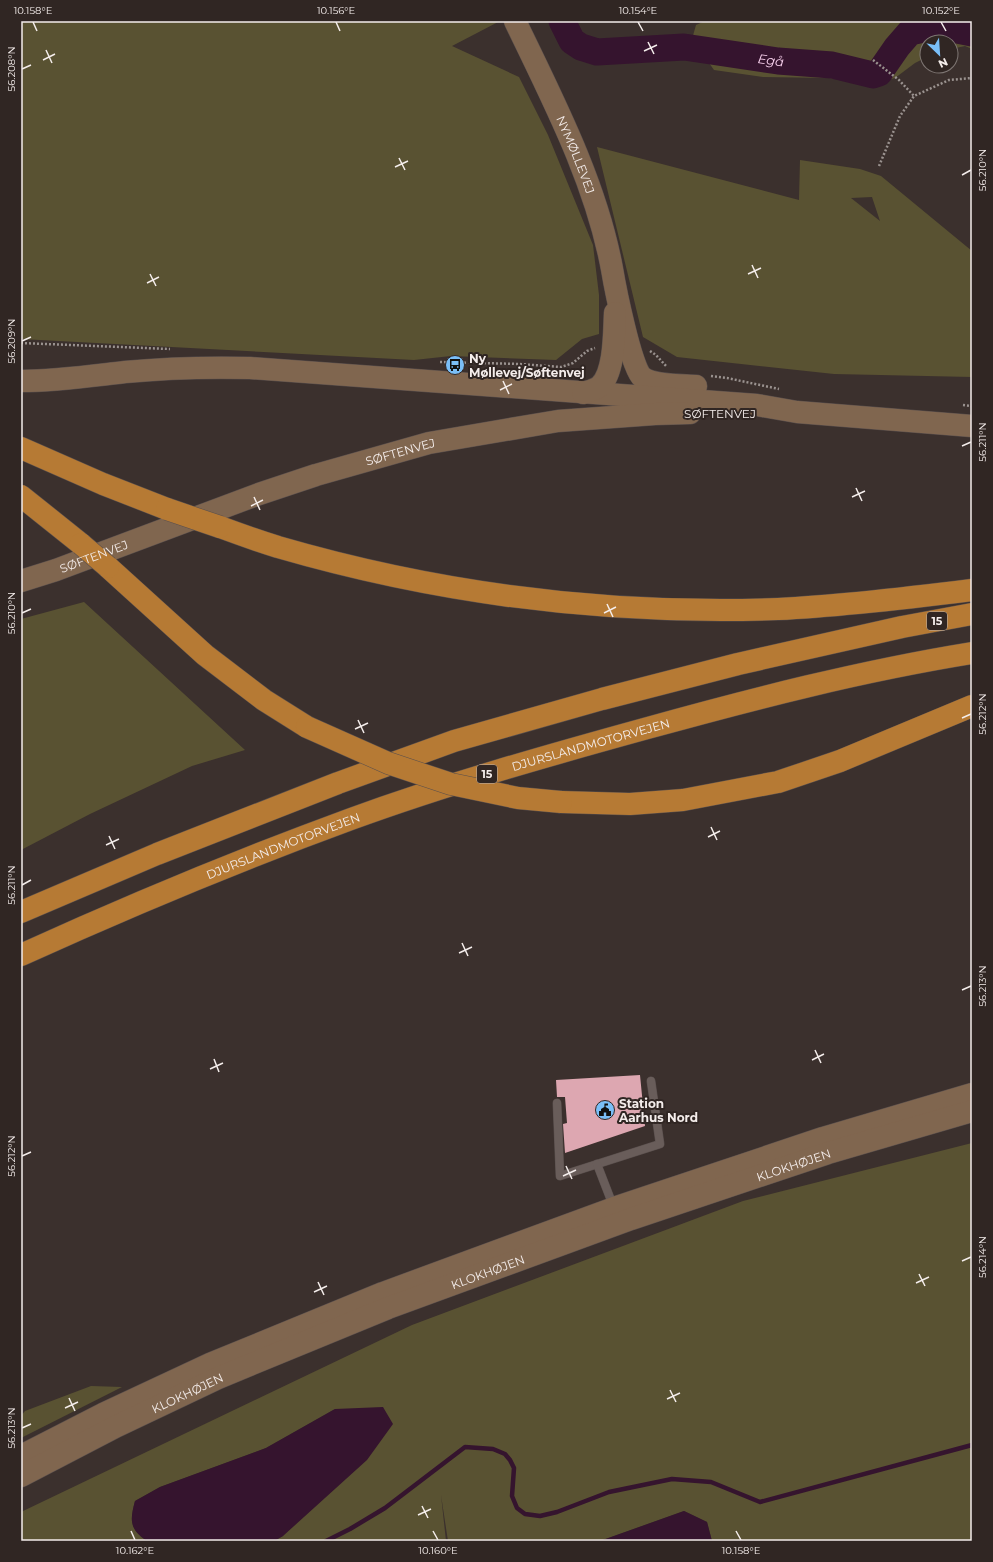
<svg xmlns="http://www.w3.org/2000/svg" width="993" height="1562" font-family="Montserrat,sans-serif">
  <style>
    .green { fill: #595232; fill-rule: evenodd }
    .water { fill: #35142e }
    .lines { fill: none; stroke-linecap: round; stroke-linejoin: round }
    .stream { stroke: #35142e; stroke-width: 4.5 }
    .river { stroke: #35142e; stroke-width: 27 }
    .building { fill: #dda7b1 }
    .lane-casing { stroke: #594f4d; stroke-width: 9 }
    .secondary-casing { stroke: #594f4d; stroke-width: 23 }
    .highway-casing { stroke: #594f4d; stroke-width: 23 }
    .path { stroke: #9a928f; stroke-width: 2.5; stroke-dasharray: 2 2; stroke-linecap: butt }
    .lane { stroke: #695d5a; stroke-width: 8 }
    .secondary { stroke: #80664f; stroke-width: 22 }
    .highway { stroke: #b67a34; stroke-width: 22 }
    .highway-bridge-casing { stroke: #594f4d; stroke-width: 23; stroke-linecap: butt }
    .highway-bridge { stroke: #b67a34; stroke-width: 22 }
    .ticks { fill: none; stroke: #f4edeb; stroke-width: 1.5 }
    .labels { text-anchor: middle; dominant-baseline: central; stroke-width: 4; stroke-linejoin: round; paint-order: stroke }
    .shield { fill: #302623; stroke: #b9b1af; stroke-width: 1 }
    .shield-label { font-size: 11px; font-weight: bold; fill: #f4edeb }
    .street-label { font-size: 12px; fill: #f4edeb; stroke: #302623 }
    .poi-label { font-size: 12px; font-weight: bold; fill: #f4edeb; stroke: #302623; text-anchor: start }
    .water-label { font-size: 13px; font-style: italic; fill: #fcd5f1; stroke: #302623 }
    .neatline { fill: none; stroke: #f4edeb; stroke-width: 1.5 }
    .ticks-label { font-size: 10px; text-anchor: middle; fill: #f4edeb }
  </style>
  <rect width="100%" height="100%" fill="#3b302d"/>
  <!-- green -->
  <g class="green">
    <path d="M21,21H500L452,46L519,77L548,135L593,245L599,295V334L582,339L556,360L451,356L414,360L21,339Z"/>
    <path d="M705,21H972V49L965,46L951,49V42H927V57L915,63L895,78L874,84L829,78L763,77L714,70L692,39L696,25Z"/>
    <path d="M597,147L799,200L800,160L860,169L881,176L972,251V377L834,374L677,357L643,337ZM872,197L880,221L851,198Z"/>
    <path d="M84,602L245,750L192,766L90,814L21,850V619Z"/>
    <path d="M972,1143V1541H712L707,1522L684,1511L600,1541H448L441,1495L446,1541H274L283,1536L335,1409L266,1448L160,1487L135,1501C130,1520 129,1529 147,1541H21V1512L412,1325L743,1201Z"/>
    <path d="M91,1386L122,1387L21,1438V1416L25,1411Z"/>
  </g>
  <!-- water -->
  <g class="water">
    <path d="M383,1407L393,1424L367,1460L283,1536L274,1541H147C129,1529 130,1520 135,1501L160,1487L266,1448L335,1409Z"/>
    <path d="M684,1511L707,1522L712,1541H600Z"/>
  </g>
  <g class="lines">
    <!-- stream -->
    <path class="stream" d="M326,1541L350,1529L385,1508L465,1447L493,1449L505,1454L510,1460L514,1468L512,1496L517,1508L525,1514L540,1516L557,1512L609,1492L672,1479L711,1482L760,1502L972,1445"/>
    <!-- river -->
    <path class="river" id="s1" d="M562,21L572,41L581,47L597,52L684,47L778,61L832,65L873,75L879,73L897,47L910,32L937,26L972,33"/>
  </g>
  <!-- building -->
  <path class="building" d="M640,1075L645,1126L565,1153L563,1124L567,1123L565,1097H557L556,1080Z"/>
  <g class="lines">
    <!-- lane casing -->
    <g class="lane-casing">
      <g id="lane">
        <path d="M557,1103L560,1176L660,1144L651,1081"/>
        <path d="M597,1164L614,1208"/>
      </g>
    </g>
    <!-- secondary casing -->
    <g class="secondary-casing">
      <g id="secondary">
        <path id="s2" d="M515,21C553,100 596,182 612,269C615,287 631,368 642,377C653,386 682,385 696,386"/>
        <path d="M21,381C56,381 90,376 125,372C167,368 208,367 250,368L757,405L797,412L972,426"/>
        <path d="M583,393C589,391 595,390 600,386C615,372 614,332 615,313"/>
        <path id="s3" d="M21,581L56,570L259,494L316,475L429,443L558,421L655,414L690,413"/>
        <path d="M21,1456L103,1414L210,1364L383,1293L614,1208L823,1138L972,1094"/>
        <path id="s4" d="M21,1476L117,1426L218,1378L388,1308L631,1219L828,1153L972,1111"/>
      </g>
    </g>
    <!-- highway casing -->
    <g class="highway-casing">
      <g id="highway">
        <path d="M21,448L103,484L167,509"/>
        <path d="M21,496L81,544"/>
        <path d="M220,527C239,534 259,541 278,547C440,594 609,615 778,609C842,606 908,598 972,590"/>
        <path d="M108,567L205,655L264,700L307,727"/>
        <path d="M561,802L630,804L683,800L778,782L840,761L972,706"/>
        <path d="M21,912L157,854L338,783L454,741L602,699L738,664L902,627L972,614"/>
        <path id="s5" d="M21,955C129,906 239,860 351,819C447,784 546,756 644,729C752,699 861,671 972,653"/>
      </g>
    </g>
    <!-- path -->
    <g class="path">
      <path d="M873,60L899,80L914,96"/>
      <path d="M879,166L900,116L914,96L949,80L972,78"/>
      <path d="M21,343L170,349"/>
      <path d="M650,351L656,355L666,366"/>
      <path d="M440,362L519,364L561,367L573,363L587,351L595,348"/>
      <path d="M711,376L727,378L779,389"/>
      <path d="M963,405L972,406"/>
    </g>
    <!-- lane -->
    <use href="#lane" class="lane"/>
    <!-- secondary -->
    <use href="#secondary" class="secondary"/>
    <!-- highway -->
    <use href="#highway" class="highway"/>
    <!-- highway-bridge casing -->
    <g class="highway-bridge-casing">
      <g id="highway-bridge">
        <path d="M167,509L220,527"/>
        <path d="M81,544L108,567"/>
        <path d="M307,727L388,763L451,784L518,798L561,802"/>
      </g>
    </g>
    <!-- highway-bridge -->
    <use href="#highway-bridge" class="highway-bridge"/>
  </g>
  <!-- ticks -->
  <path class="ticks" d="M33,22L37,31M336,22L340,31M638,22L643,31M941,22L946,31M648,42L654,54M46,50L52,63M644,51L657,45M43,60L55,54M22,69L31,65M399,158L405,170M395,167L408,161M962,175L971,170M752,265L758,278M150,274L156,286M748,274L761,268M147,283L159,277M22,341L31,337M503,381L509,394M500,390L512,384M962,446L971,442M856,488L862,501M254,497L260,510M852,497L865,491M251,506L263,500M607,604L613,617M22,613L31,609M604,613L616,607M962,718L971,714M358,720L364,733M355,729L368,723M711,827L717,840M109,836L115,849M708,837L720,831M106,845L119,839M22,885L31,880M462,943L468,956M459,953L472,947M962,990L971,986M815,1050L821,1063M214,1059L219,1072M812,1060L824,1054M210,1069L223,1063M22,1156L31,1152M566,1166L572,1179M563,1176L576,1170M962,1261L971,1257M919,1274L925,1286M318,1282L324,1295M916,1283L929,1277M314,1292L327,1286M670,1390L676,1402M69,1398L75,1411M667,1399L680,1393M65,1408L78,1402M22,1428L31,1424M422,1506L428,1518M418,1515L431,1509M131,1531L135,1540M433,1531L438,1540M736,1531L741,1540"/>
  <!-- icons -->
  <defs>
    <g id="bus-disc" transform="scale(1)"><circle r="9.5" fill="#7abff8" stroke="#302623"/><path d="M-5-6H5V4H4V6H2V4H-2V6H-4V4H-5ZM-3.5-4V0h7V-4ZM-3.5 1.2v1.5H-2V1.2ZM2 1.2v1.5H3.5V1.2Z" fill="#111"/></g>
    <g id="civic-disc" transform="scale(1)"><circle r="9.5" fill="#7abff8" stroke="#302623"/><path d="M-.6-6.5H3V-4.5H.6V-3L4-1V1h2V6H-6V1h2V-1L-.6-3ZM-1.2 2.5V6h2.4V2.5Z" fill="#111"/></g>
  </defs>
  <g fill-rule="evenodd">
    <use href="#bus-disc" x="455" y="365"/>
    <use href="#civic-disc" x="605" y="1110"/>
  </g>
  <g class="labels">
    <!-- shield labels -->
    <g class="shield">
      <rect x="927" y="612" width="20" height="18" rx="3"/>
      <rect x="477" y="765" width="20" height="18" rx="3"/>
    </g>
    <g class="shield-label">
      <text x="937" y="621">15</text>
      <text x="487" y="774">15</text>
    </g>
    <!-- street labels -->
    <g class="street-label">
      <text stroke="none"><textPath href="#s2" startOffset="147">NYMØLLEVEJ</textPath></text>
      <text x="720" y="413">SØFTENVEJ</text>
      <text stroke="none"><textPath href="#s3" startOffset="401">SØFTENVEJ</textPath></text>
      <text stroke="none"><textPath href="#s3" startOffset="77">SØFTENVEJ</textPath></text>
      <text stroke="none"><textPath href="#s5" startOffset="608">DJURSLANDMOTORVEJEN</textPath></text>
      <text stroke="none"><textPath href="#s5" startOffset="284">DJURSLANDMOTORVEJEN</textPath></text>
      <text stroke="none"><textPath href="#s4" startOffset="834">KLOKHØJEN</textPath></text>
      <text stroke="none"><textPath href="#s4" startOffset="510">KLOKHØJEN</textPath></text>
      <text stroke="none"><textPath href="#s4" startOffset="186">KLOKHØJEN</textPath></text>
    </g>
    <!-- poi labels -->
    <g class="poi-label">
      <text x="469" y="358">Ny<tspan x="469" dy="14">Møllevej/Søftenvej</tspan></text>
      <text x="619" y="1103">Station<tspan x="619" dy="14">Aarhus Nord</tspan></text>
    </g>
    <!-- water labels -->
    <g class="water-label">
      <text stroke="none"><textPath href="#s1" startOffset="225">Egå</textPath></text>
    </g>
  </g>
  <!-- border -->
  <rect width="993" height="1562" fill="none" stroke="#302623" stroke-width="44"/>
  <!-- north arrow -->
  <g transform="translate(939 54) rotate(155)"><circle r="19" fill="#302623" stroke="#7e7673"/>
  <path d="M0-3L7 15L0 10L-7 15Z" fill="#7abff8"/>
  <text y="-6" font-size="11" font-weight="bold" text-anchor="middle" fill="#f4edeb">N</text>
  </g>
  <rect x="22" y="22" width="949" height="1518" class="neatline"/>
  <g class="ticks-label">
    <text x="33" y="14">10.158°E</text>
    <text x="336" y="14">10.156°E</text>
    <text x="638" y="14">10.154°E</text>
    <text x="941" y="14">10.152°E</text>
    <text transform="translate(11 69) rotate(-90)" y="4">56.208°N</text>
    <text transform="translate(982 170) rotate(-90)" y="4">56.210°N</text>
    <text transform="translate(11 341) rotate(-90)" y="4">56.209°N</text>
    <text transform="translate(982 442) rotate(-90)" y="4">56.211°N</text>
    <text transform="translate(11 613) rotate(-90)" y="4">56.210°N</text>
    <text transform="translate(982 714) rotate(-90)" y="4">56.212°N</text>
    <text transform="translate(11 885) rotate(-90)" y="4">56.211°N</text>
    <text transform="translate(982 986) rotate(-90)" y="4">56.213°N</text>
    <text transform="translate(11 1156) rotate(-90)" y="4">56.212°N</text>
    <text transform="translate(982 1257) rotate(-90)" y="4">56.214°N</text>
    <text transform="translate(11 1428) rotate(-90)" y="4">56.213°N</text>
    <text x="135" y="1554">10.162°E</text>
    <text x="438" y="1554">10.160°E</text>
    <text x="741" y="1554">10.158°E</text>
  </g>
</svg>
